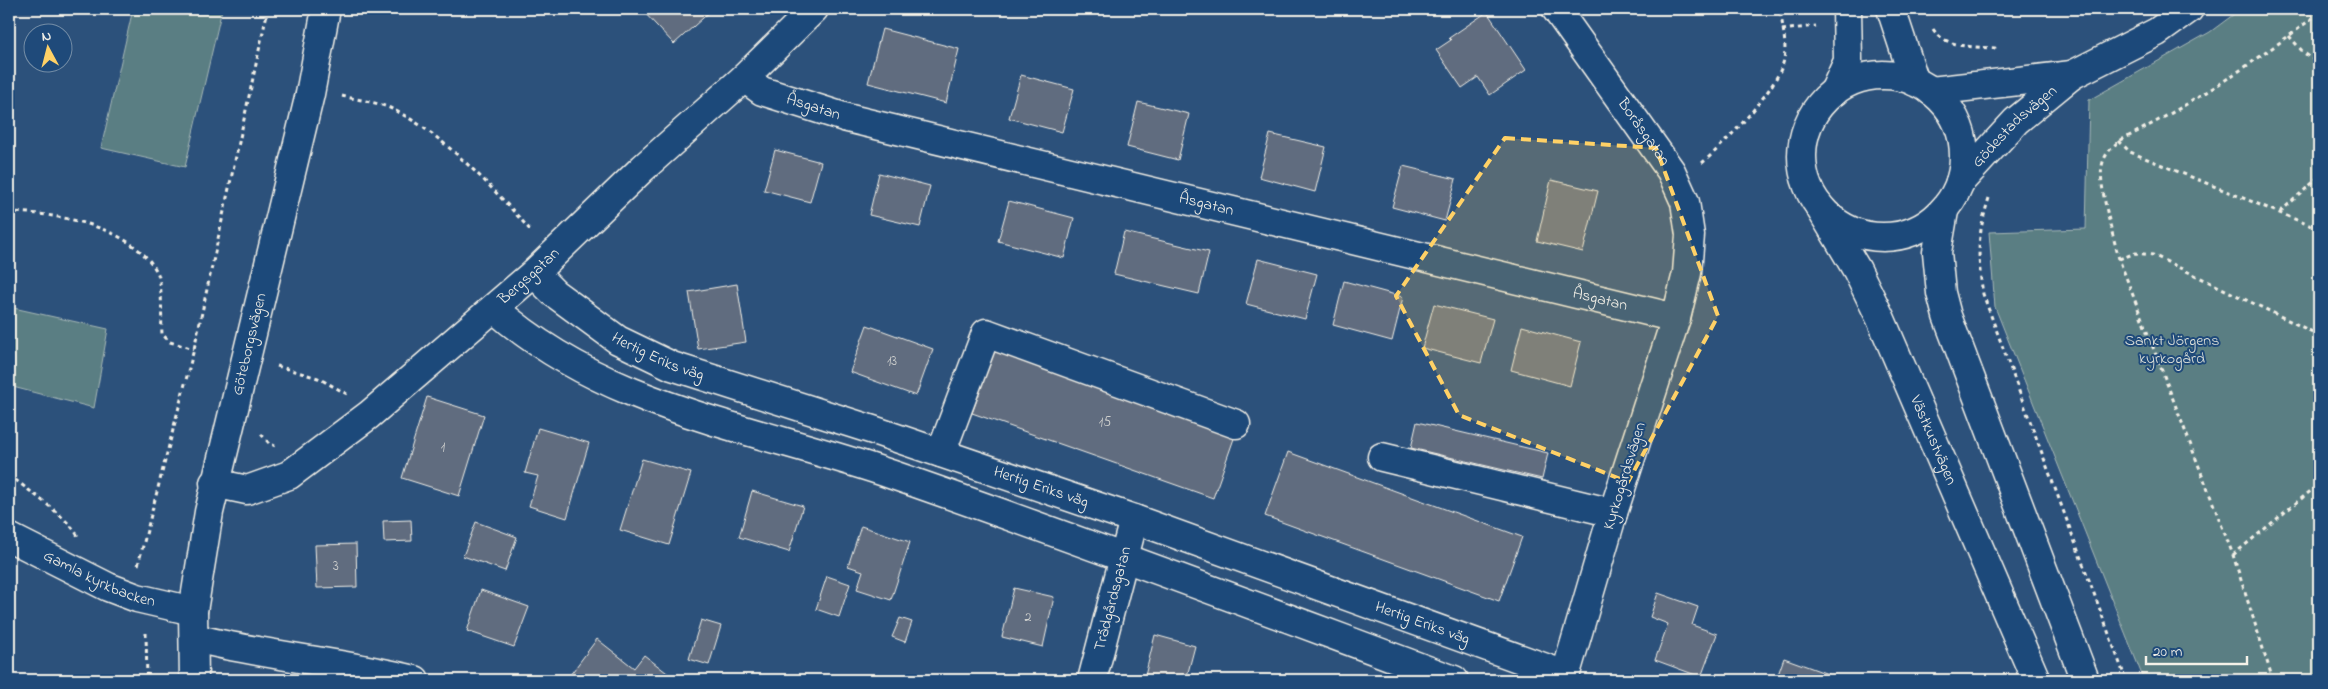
<svg xmlns="http://www.w3.org/2000/svg" width="2328" height="689" font-family="'Indie Flower',sans-serif">
  <style>
    .green { fill: #5a7e83; stroke: #a7b8b6 }
    .building { fill: #606c7f; stroke: #f4f1e8 }
    .lines { fill: none; stroke-linecap: round; stroke-linejoin: round }
    .minor-casing { stroke: #f4f1e8; stroke-width: 31 }
    .path { stroke: #f4f1e8; stroke-width: 3; stroke-dasharray: 4 4; stroke-linecap: butt }
    .minor { stroke: #1f4a7a; stroke-width: 28 }
    .marked { fill: #ffd166; fill-opacity: 0.2; stroke: #ffd166; stroke-width: 4; stroke-dasharray: 10 6; stroke-linejoin: round }
    .labels { text-anchor: middle; dominant-baseline: central; stroke-width: 4; stroke-linejoin: round; paint-order: stroke }
    .number-label { font-size: 14px; fill: #cfd0ce }
    .street-label { font-size: 16px; fill: #f4f1e8; stroke: #1f4a7a }
    .park-label { font-size: 16px; fill: #dde0d9; stroke: #1f4a7a }
  </style>
  <rect width="100%" height="100%" fill="#2c517b"/>
  <filter id="ink" filterUnits="userSpaceOnUse"><feTurbulence type="fractalNoise" baseFrequency=".02" numOctaves="2"/><feDisplacementMap in="SourceGraphic" scale="10" xChannelSelector="R" yChannelSelector="G"/><feConvolveMatrix kernelMatrix="1 2 1 2 8 2 1 2 1" color-interpolation-filters="sRGB"/></filter>
  <g filter="url(#ink)">
    <!-- green -->
    <g class="green">
      <path d="M133,9H222L185,167L101,148Z"/>
      <path d="M2241,9H2319V680H2144L1995,307L1989,232L2086,229L2089,100L2210,32Z"/>
      <path d="M9,307L108,329L94,408L9,386Z"/>
    </g>
    <!-- building -->
    <g class="building">
      <path d="M641,9H713L674,44Z"/>
      <path d="M1487,12L1526,70L1490,95L1478,77L1462,88L1436,50L1451,40L1449,38Z"/>
      <path d="M882,29L959,49L946,103L868,83Z"/>
      <path d="M1021,75L1074,89L1062,132L1009,118Z"/>
      <path d="M1138,102L1189,114L1178,160L1127,147Z"/>
      <path d="M1270,134L1326,147L1315,192L1259,177Z"/>
      <path d="M775,150L821,162L810,202L764,190Z"/>
      <path d="M1403,166L1456,179L1445,221L1392,207Z"/>
      <path d="M879,173L930,186L920,227L869,215Z"/>
      <path d="M1551,180L1598,191L1583,252L1537,241Z"/>
      <path d="M1009,201L1074,218L1064,258L998,241Z"/>
      <path d="M1124,232L1209,252L1199,294L1114,274Z"/>
      <path d="M1258,259L1317,274L1305,319L1246,304Z"/>
      <path d="M1344,281L1403,297L1392,341L1333,325Z"/>
      <path d="M737,284L746,342L698,349L689,292Z"/>
      <path d="M1434,304L1493,319L1481,363L1422,348Z"/>
      <path d="M867,325L933,349L916,396L850,372Z"/>
      <path d="M1522,326L1581,342L1570,386L1511,370Z"/>
      <path d="M996,345L1237,430L1213,498L972,413Z"/>
      <path d="M427,397L484,415L459,496L402,478Z"/>
      <path d="M1417,422L1548,453L1542,479L1411,448Z"/>
      <path d="M538,428L589,443L567,518L529,506L538,476L525,473Z"/>
      <path d="M1288,452L1522,537L1499,601L1265,516Z"/>
      <path d="M642,459L691,473L669,545L620,530Z"/>
      <path d="M752,491L803,506L789,552L739,537Z"/>
      <path d="M411,520L412,541L384,542L383,521Z"/>
      <path d="M476,522L517,537L505,571L463,556Z"/>
      <path d="M861,526L910,542L891,600L857,589L863,571L848,566Z"/>
      <path d="M356,544L357,587L317,588L315,545Z"/>
      <path d="M827,576L850,584L839,617L816,609Z"/>
      <path d="M1014,588L1054,597L1043,647L1002,637Z"/>
      <path d="M481,590L529,607L514,647L467,631Z"/>
      <path d="M1658,593L1698,607L1692,625L1717,634L1701,677L1655,660L1668,624L1650,617Z"/>
      <path d="M900,618L912,622L905,642L892,637Z"/>
      <path d="M701,620L721,626L709,665L689,659Z"/>
      <path d="M1155,635L1195,646L1186,680H1144Z"/>
      <path d="M597,639L634,668L644,655L671,676L668,680H577L570,675Z"/>
      <path d="M1784,658L1828,674L1826,680H1776Z"/>
      <path d="M49,676H131L130,680H49Z"/>
    </g>
    <g class="lines">
      <!-- minor casing -->
      <g class="minor-casing">
        <g id="minor">
          <path id="s1" d="M1556,9L1671,171L1685,202L1690,235L1687,273L1676,318L1613,513L1564,680"/>
          <path d="M1891,9L1915,82"/>
          <circle cx="1883" cy="156" r="81"/>
          <path id="s2" d="M744,78L762,91L847,118L1676,318"/>
          <path d="M1931,91L2072,75"/>
          <path d="M1834,92L1848,61L1847,9"/>
          <path id="s3" d="M1960,182L2016,121L2072,75L2157,32L2189,9"/>
          <path id="s4" d="M1819,206L1857,270L1880,317L2036,680"/>
          <path d="M1944,211L1937,252L1941,293L1947,316L2085,680"/>
          <path id="s5" d="M534,273L554,293L618,340L672,366L873,430L1134,519L1565,675"/>
          <path d="M494,308C605,408 757,428 893,475C1081,540 1268,611 1454,680"/>
          <path d="M941,453L986,333L1236,424"/>
          <path d="M1382,457L1613,513"/>
          <path id="s6" d="M214,483L247,490L289,475L369,415L534,273L643,168L744,78L814,9"/>
          <path id="s7" d="M9,537L108,587L137,598L193,611"/>
          <path d="M194,638C267,656 342,662 415,680"/>
          <path id="s8" d="M194,680L193,611L209,512L310,94L326,9"/>
          <path id="s9" d="M1092,680L1134,519"/>
        </g>
      </g>
      <!-- path -->
      <g class="path">
        <path d="M1933,29C1945,48 1975,47 1995,48L1996,52"/>
        <path d="M1782,30L1816,26"/>
        <path d="M2289,36L2304,53L2319,63"/>
        <path d="M342,96C358,100 379,102 394,110C442,133 496,191 532,232"/>
        <path d="M2119,141L2130,152L2319,229"/>
        <path d="M1702,163C1724,145 1780,86 1784,59C1787,44 1782,24 1780,9"/>
        <path d="M1989,198C1977,236 1977,254 1983,294L2126,680"/>
        <path d="M9,212C56,213 132,226 157,272C163,282 161,321 162,334L170,342L194,349"/>
        <path d="M2280,212L2319,177"/>
        <path d="M2119,259L2136,253L2153,255L2319,335"/>
        <path d="M277,366L318,378L347,394"/>
        <path d="M261,434L269,443L275,446"/>
        <path d="M9,475C24,487 73,521 78,537"/>
        <path d="M2233,555L2319,484"/>
        <path d="M138,565L194,349L268,9"/>
        <path d="M146,633L147,680"/>
        <path d="M2273,680L2233,555L2119,259C2114,239 2098,185 2102,166C2104,155 2111,148 2119,141C2190,106 2257,61 2319,13"/>
      </g>
      <!-- minor -->
      <use href="#minor" class="minor"/>
    </g>
  </g>
  <!-- marked area -->
  <path class="marked" d="M1505,138L1656,148L1718,316L1628,482L1459,415L1396,296Z"/>
  <g class="labels">
    <!-- number labels -->
    <g class="number-label">
      <text x="892" y="361">13</text>
      <text x="1105" y="422">15</text>
      <text x="443" y="447">1</text>
      <text x="336" y="566">3</text>
      <text x="1028" y="617">2</text>
    </g>
    <!-- street labels -->
    <g class="street-label">
      <text stroke="none"><textPath href="#s2" startOffset="76">Åsgatan</textPath></text>
      <text stroke="none"><textPath href="#s3" startOffset="78">Gödestadsvägen</textPath></text>
      <text stroke="none"><textPath href="#s1" startOffset="151">Boråsgatan</textPath></text>
      <text stroke="none"><textPath href="#s2" startOffset="481">Åsgatan</textPath></text>
      <text stroke="none"><textPath href="#s6" startOffset="390">Bergsgatan</textPath></text>
      <text stroke="none"><textPath href="#s2" startOffset="886">Åsgatan</textPath></text>
      <text stroke="none"><textPath href="#s8" startOffset="342">Göteborgsvägen</textPath></text>
      <text stroke="none"><textPath href="#s5" startOffset="151">Hertig Eriks väg</textPath></text>
      <text stroke="none"><textPath href="#s4" startOffset="261">Västkustvägen</textPath></text>
      <text transform="translate(1625 476) rotate(-73)">Kyrkogårdsvägen</text>
      <text stroke="none"><textPath href="#s5" startOffset="556">Hertig Eriks väg</textPath></text>
      <text stroke="none"><textPath href="#s7" startOffset="100">Gamla kyrkbacken</textPath></text>
      <text stroke="none"><textPath href="#s9" startOffset="84">Trädgårdsgatan</textPath></text>
      <text stroke="none"><textPath href="#s5" startOffset="961">Hertig Eriks väg</textPath></text>
    </g>
    <!-- park labels -->
    <g class="park-label">
      <text x="2172" y="341">Sankt Jörgens<tspan x="2172" dy="18">kyrkogård</tspan></text>
    </g>
  </g>
  <!-- margin -->
  <rect width="2328" height="689" fill="none" stroke="#1f4a7a" stroke-width="30"/>
  <rect x="15" y="15" width="2298" height="659" fill="none" stroke="#f4f1e8" stroke-width="2" filter="url(#ink)"/>
  <!-- north arrow -->
  <g transform="translate(48 48) rotate(353)"><circle r="24" fill="#1f4a7a" stroke="#748da6"/>
  <path d="M0-4L9 19L0 12L-9 19Z" fill="#ffd166"/>
  <text y="-8" font-size="14" font-weight="bold" text-anchor="middle" fill="#f4f1e8">N</text>
  </g>
  <!-- scale -->
  <path d="M2146 656v8h101v-8" fill="none" stroke="#f4f1e8" stroke-width="2.5"/>
  <text x="2153" y="656" font-size="15" fill="#f4f1e8" stroke="#1f4a7a" stroke-width="4" paint-order="stroke">20 m</text>
</svg>
